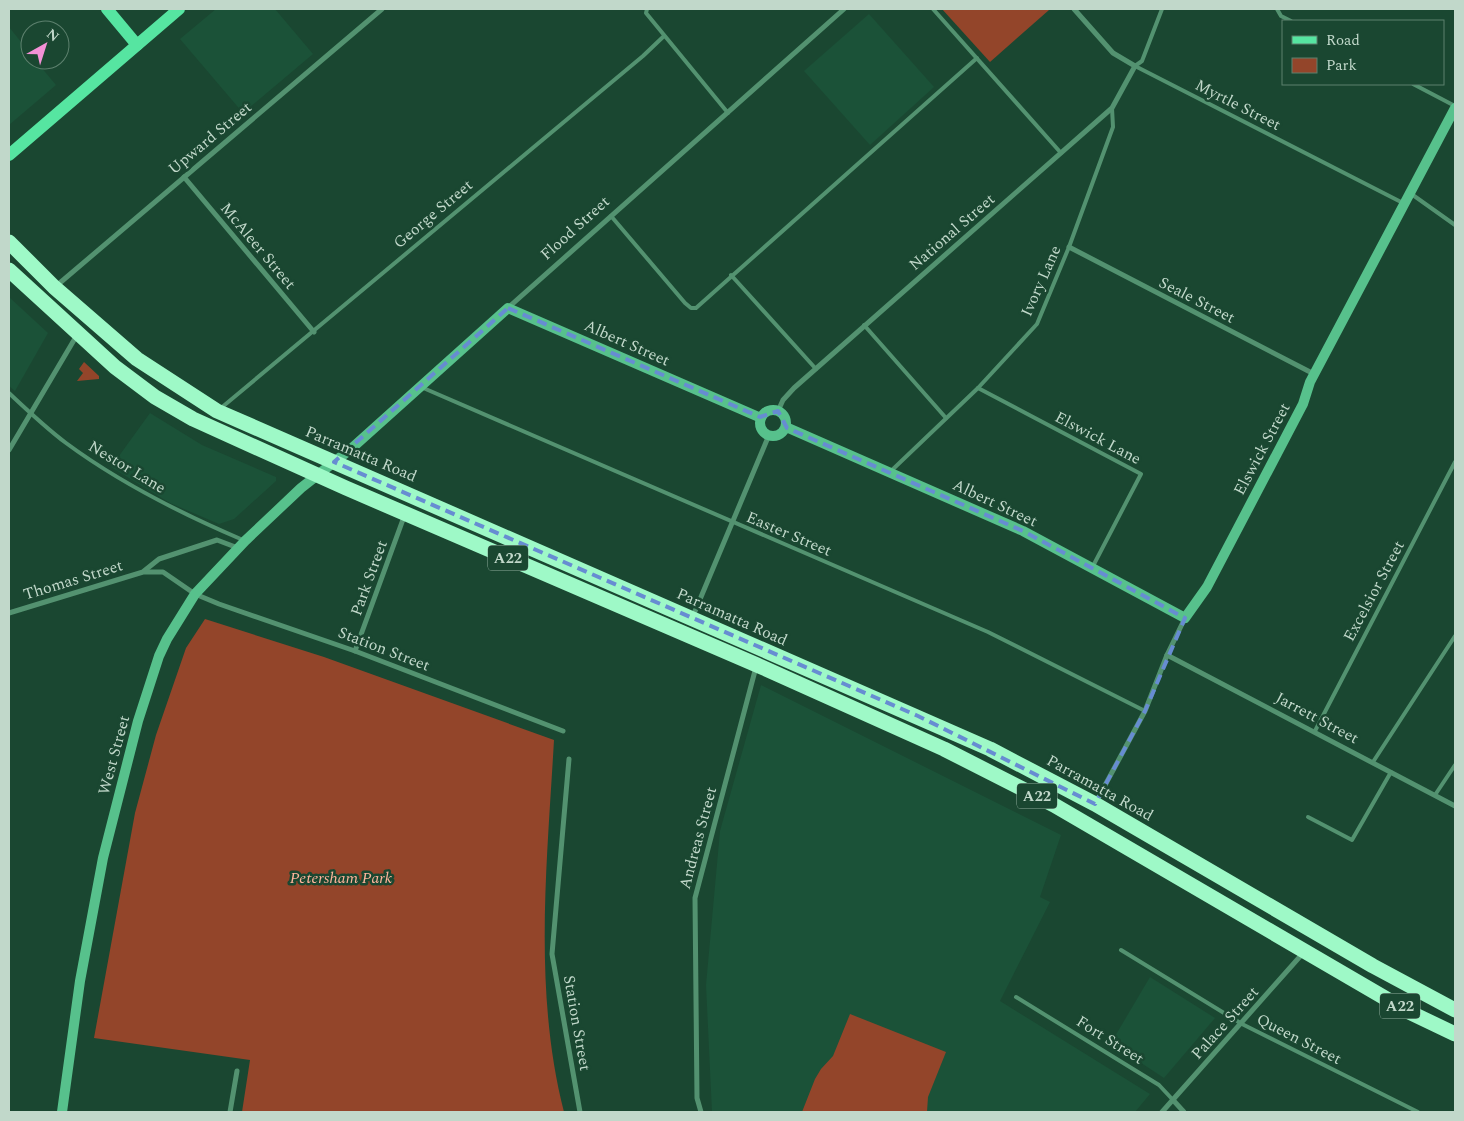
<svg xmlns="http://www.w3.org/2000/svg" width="1464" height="1121" font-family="Spectral,serif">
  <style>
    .built { fill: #1b5238 }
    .green { fill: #93452a }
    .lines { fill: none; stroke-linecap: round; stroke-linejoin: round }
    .lane { stroke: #539270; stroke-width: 4 }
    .street { stroke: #539270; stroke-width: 5 }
    .secondary { stroke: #57c18c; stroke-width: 10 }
    .primary { stroke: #56e5a1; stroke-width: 12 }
    .highway { stroke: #9ef9c7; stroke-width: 15 }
    .marked { fill: none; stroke: #678cd2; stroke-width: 4; stroke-dasharray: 10 6; stroke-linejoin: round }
    .labels { text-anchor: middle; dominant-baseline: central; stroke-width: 5; stroke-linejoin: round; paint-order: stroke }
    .shield { fill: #1a4731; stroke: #8fac9c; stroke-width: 1 }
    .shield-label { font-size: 15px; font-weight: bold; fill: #c1d8ca }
    .street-label { font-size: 16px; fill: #c1d8ca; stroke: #1a4731 }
    .park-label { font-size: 16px; font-style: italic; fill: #ffb59c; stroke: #1a4731 }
  </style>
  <rect width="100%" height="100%" fill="#1a4731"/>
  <!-- built -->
  <g class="built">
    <path d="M216,9H275L313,54L243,113L180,39Z"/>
    <path d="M869,14L934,87L870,145L804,71Z"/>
    <path d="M9,27L30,53V60H35L56,85L9,125Z"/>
    <path d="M9,297L48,333L15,391L9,386Z"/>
    <path d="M150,413L202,445L276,477V481L234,519L219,524L170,503L111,467Z"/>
    <path d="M761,685L1061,835L1040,897L1050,902L1000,1001L1150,1094L1135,1112H712L706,985L720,831Z"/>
    <path d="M1150,977L1215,1018L1164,1078L1111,1043Z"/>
  </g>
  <!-- green -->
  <g class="green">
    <path d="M942,9H1048L1049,10L990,62Z"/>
    <path d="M84,362L99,376V379L77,381L83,373L79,369Z"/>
    <path d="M205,619L324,657L554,740C547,864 533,991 564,1112H242L250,1060L94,1038L135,813L156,735L186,648Z"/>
    <path d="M850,1014L946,1052L928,1097L927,1112H802L815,1079L821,1069L833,1056Z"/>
  </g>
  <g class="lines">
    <!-- lane -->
    <g class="lane">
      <path d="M647,9L646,13L728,113"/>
      <path d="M933,9L1061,153"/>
      <path d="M1162,9L1142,61L1135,66L1403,203"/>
      <path d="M1277,9L1281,16L1291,21"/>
      <path d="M1413,84L1455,106"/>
      <path d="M1410,193L1455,225"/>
      <path d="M611,216L685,303L691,308H696L977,58"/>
      <path d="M731,275L816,369"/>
      <path d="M864,325L946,418"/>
      <path d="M421,387L988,632L1145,711"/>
      <path d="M978,388L1141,474L1092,568"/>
      <path d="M9,393C27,410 46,428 66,443C120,483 182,514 243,540"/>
      <path d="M221,408L643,56L664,36"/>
      <path d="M891,471L978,388L1037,324L1069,247L1113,127L1112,108"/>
      <path d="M1315,731L1455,462"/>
      <path d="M1373,762L1455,636"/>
      <path d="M1435,795L1455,765"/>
      <path d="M1308,817L1352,840L1391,772"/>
      <path d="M1121,950L1242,1024L1418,1112"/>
      <path d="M1016,997L1159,1085L1173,1100"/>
    </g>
    <!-- street -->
    <g class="street">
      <path d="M184,177L314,332"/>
      <path d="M1069,247L1314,374"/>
      <path d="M55,287L382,9"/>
      <path d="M509,307L844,9"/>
      <path d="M778,411L783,400L794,388L1112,108L1135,66L1113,53L1074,9"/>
      <path d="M9,450L77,335"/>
      <path d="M144,571L159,559L217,540L238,548"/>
      <path d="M9,613L143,572H163L195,594L219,604L355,651L563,731"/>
      <path d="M693,616L769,435"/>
      <path d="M355,651L405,514"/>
      <path d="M1167,655L1455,806"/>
      <path d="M569,759L552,954L580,1112"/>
      <path d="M1096,802L1145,711L1167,655L1185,618"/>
      <path d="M1173,1100L1184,1112"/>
      <path d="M230,1112L237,1071"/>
      <path d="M701,1112L697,1098L695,898L756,667"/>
      <path d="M1162,1112L1304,952"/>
    </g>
    <!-- secondary -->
    <g class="secondary">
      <circle cx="773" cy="423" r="13"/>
      <path d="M786,427L1023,531L1185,618L1207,587L1303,404L1310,382L1455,108"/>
      <path d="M62,1112L80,981L103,858L138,721L159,656L167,639L195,594L245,541L301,488L352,448L508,308L761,418"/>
    </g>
    <!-- primary -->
    <g class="primary">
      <path d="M107,9L137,45"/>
      <path d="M9,155L179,9"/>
    </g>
    <!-- highway -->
    <g class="highway">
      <path d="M9,242L54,287L137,359L217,411L990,749L1095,804L1373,966L1455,1010"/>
      <path d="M9,270L115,367L155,397L193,419L346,488L757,665L944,749L1054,805L1409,1012L1455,1034"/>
    </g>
  </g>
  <!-- marked area -->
  <path class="marked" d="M508,308L760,417L778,411L787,428L1023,531L1185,618L1145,711L1095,804L918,716L334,462Z"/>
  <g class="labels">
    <!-- shield labels -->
    <g class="shield">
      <rect x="488" y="545.5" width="40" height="25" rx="4"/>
      <rect x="1017" y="783.5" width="40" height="25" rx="4"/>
      <rect x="1380" y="993.5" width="40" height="25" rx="4"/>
    </g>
    <g class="shield-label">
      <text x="508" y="558">A22</text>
      <text x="1037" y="796">A22</text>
      <text x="1400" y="1006">A22</text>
    </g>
    <!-- street labels -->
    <g class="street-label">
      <text transform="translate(1238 105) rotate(27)">Myrtle Street</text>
      <text transform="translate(210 138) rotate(-40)">Upward Street</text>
      <text transform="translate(433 214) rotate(-40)">George Street</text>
      <text transform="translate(575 228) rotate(-42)">Flood Street</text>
      <text transform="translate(952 232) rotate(-41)">National Street</text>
      <text transform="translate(258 246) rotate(50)">McAleer Street</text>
      <text transform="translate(1041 281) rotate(-66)">Ivory Lane</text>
      <text transform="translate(1197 300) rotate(27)">Seale Street</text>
      <text transform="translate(627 343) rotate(24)">Albert Street</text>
      <text transform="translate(1098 438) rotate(28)">Elswick Lane</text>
      <text transform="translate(1262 449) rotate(-62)">Elswick Street</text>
      <text transform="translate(361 454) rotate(23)">Parramatta Road</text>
      <text transform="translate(127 467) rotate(31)">Nestor Lane</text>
      <text transform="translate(995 503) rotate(25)">Albert Street</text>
      <text transform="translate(789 534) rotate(23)">Easter Street</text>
      <text transform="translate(369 578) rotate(-70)">Park Street</text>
      <text transform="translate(73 580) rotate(-17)">Thomas Street</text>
      <text transform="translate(1374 591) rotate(-62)">Excelsior Street</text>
      <text transform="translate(732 617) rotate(24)">Parramatta Road</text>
      <text transform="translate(384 649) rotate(21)">Station Street</text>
      <text transform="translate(1317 718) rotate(28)">Jarrett Street</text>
      <text transform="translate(114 755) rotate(-75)">West Street</text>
      <text transform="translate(1100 788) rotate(29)">Parramatta Road</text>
      <text transform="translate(698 838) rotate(-75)">Andreas Street</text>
      <text transform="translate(577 1023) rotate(80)">Station Street</text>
      <text transform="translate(1225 1023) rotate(-48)">Palace Street</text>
      <text transform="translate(1299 1039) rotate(27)">Queen Street</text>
      <text transform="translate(1110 1040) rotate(32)">Fort Street</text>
    </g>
    <!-- park labels -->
    <g class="park-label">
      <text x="341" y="878">Petersham Park</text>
    </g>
  </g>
  <!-- border -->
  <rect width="1464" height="1121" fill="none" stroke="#c1d8ca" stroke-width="20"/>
  <!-- legend -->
  <rect x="1282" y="20" width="162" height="65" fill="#1a4731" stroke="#5d816e"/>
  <rect x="1292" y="36" width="25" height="8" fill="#56e5a1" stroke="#5d816e"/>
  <text x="1326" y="45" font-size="15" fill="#c1d8ca">Road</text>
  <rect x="1292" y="58" width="25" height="15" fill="#93452a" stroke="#5d816e"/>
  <text x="1326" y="70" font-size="15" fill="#c1d8ca">Park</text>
  <!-- north arrow -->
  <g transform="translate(45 45) rotate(39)"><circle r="24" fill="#1a4731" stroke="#5d816e"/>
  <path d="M0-4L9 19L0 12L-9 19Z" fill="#f391d6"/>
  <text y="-8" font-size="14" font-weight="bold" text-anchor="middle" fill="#c1d8ca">N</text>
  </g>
</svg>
